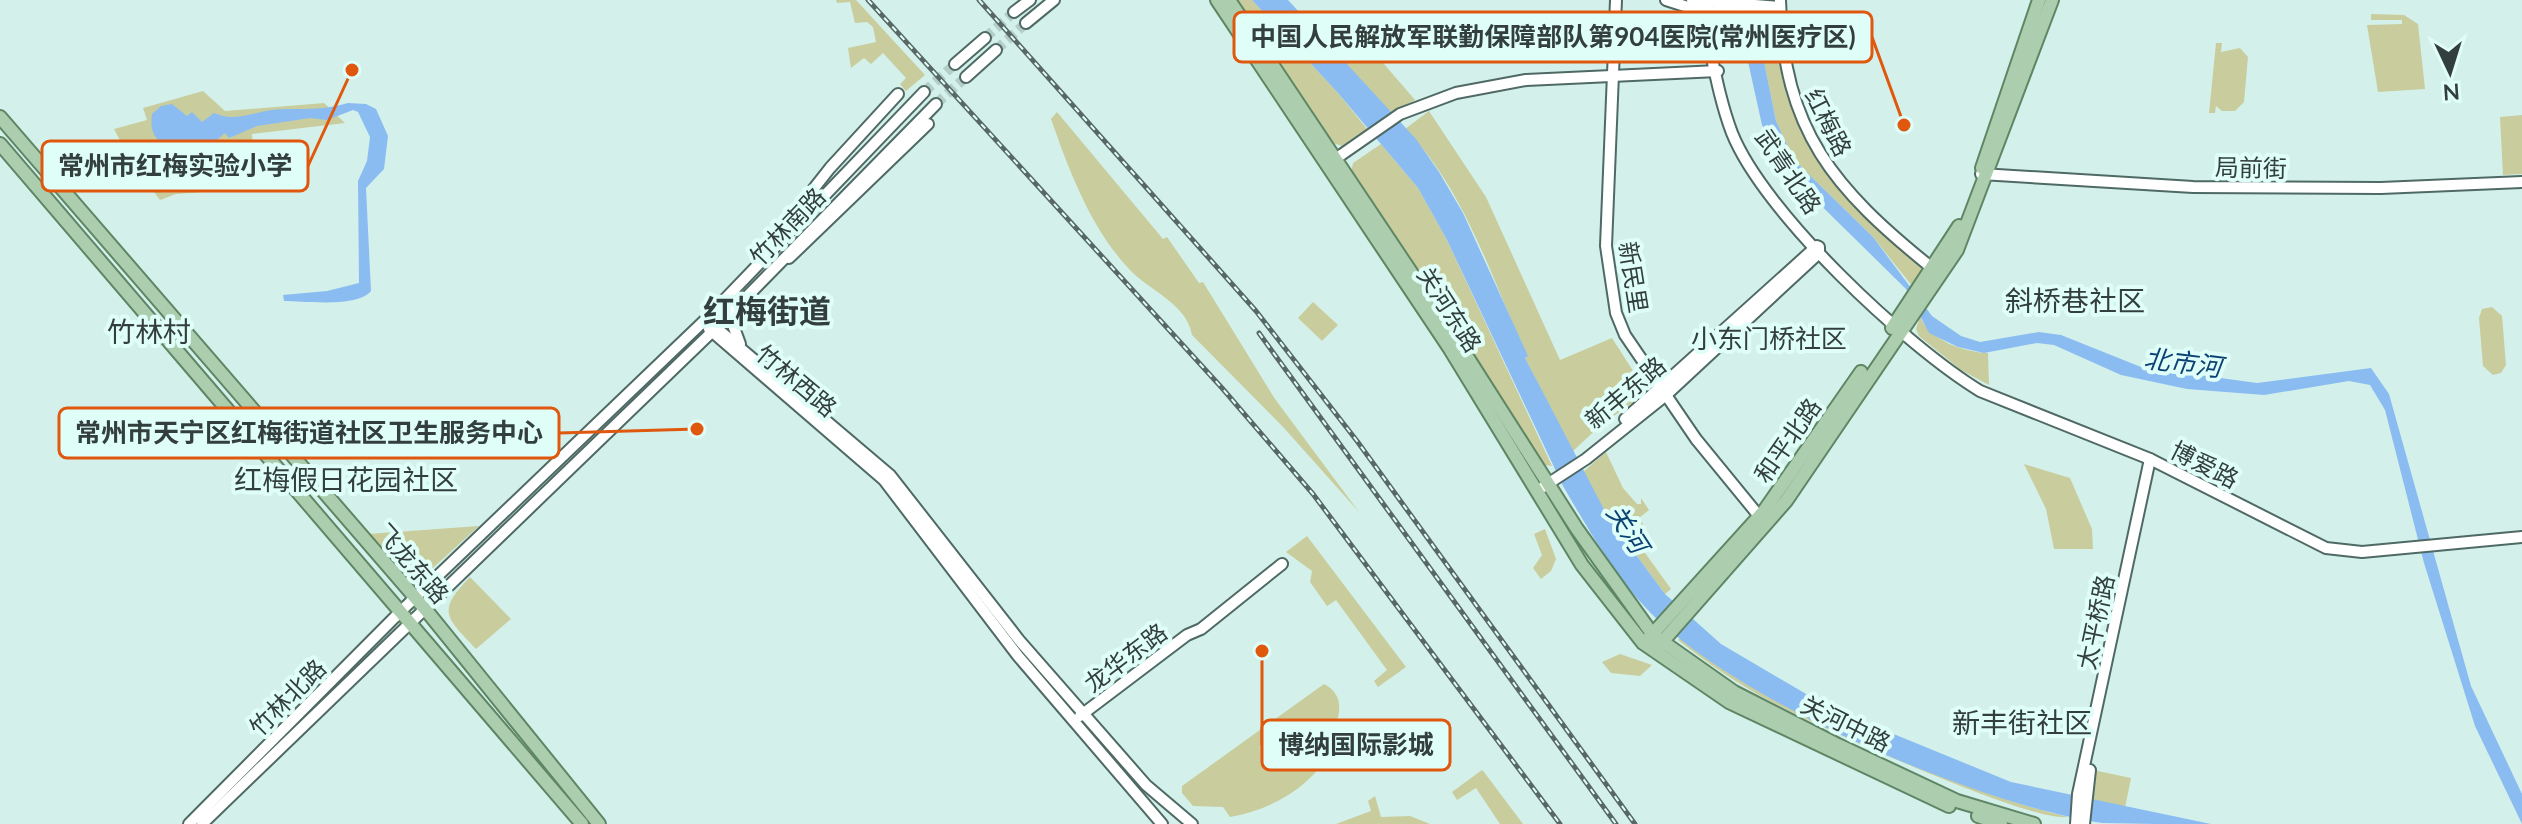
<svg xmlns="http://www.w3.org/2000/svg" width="2522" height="824" font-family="Lato,'Noto Sans SC',sans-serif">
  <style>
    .green { fill: #c9cd9d }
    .water { fill: #8abcf2 }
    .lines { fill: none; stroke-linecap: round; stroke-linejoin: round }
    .secondary-tunnel { stroke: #b3cdc7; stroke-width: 10; stroke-dasharray: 10 5; stroke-linecap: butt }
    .secondary-casing { stroke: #4f6964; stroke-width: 14 }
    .primary-casing { stroke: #5e8665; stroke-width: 16 }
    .secondary { stroke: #fff; stroke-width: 10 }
    .primary { stroke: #acceaf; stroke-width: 12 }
    .rail-casing { stroke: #586965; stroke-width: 5 }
    .rail { stroke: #e0fef8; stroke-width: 2; stroke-dasharray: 6; stroke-linecap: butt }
    .labels { text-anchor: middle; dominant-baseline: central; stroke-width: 8; stroke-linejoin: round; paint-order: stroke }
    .street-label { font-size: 24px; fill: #333f3d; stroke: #e0fef8 }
    .neighbourhood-label { font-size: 26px; fill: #333f3d; stroke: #e0fef8 }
    .water-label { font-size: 26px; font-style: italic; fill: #0c4374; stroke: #e0fef8 }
    .quarter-label { font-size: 28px; fill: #333f3d; stroke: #e0fef8 }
    .district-label { font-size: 32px; font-weight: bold; fill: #333f3d; stroke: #e0fef8 }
    .leader { fill: none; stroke: #df580e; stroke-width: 3 }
    .callout-dot { fill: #df580e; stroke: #e0fef8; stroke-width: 3 }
    .callout { fill: #e0fef8; stroke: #df580e; stroke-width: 3 }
    .callout-label { font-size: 26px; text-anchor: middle; font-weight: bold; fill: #333f3d }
  </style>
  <rect width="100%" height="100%" fill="#d3f1ea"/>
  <!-- green -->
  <g class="green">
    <path d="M836,0H856L925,75L906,91L900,84L906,78L883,53L871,64L864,58L851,68L848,48L876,42L873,27L867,22L855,23L850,2L837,3Z"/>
    <path d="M1235,0H1252L1338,93L1367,129L1342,146L1333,143Z"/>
    <path d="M2371,14L2404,15L2418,24L2425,89L2378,92L2367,25L2402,24V20H2371Z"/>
    <path d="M1350,18L1352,21L1348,26L1363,42L1368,37L1388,60L1384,64L1415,100L1391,114L1325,42Z"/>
    <path d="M1756,22L1778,25C1789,149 1833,187 1921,267L1922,274L1913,287L1873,237L1794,160L1776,121Z"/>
    <path d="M2216,43H2222L2221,52L2240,48L2248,57L2244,102L2235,111H2222L2216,106L2215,113H2209Z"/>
    <path d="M203,91L225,111L324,103L345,123L252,134L256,188L176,194L160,200L130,160L114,129L147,120L143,108Z"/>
    <path d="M1429,111L1486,197L1560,360L1612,338L1644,388L1642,396L1601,425L1572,452L1525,358L1527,356C1492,280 1465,189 1405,129Z"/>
    <path d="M1057,112L1163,239L1167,237L1199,283L1203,282L1275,399L1359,512L1284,428L1192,335C1187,305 1153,292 1133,273C1092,232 1070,173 1051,119Z"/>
    <path d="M2522,115V174L2503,175L2500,117Z"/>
    <path d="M1381,144L1418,188L1447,240L1552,466L1544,465L1351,173L1353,163Z"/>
    <path d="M1313,302L1338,325L1322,341L1298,318Z"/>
    <path d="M2492,307L2502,316L2506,365L2501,373L2493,375L2483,366L2479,318L2482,309Z"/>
    <path d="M1920,317C1932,341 1963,352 1988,353L1989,385L1961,370L1919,336L1916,329Z"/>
    <path d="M1606,452L1623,488L1637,504H1641V498L1649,510L1639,518L1645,527L1635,539L1671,589L1665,594L1608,517L1583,472Z"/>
    <path d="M2024,464L2070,478L2092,529L2093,549H2054L2046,509Z"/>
    <path d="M479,526L424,576L405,573L368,534Z"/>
    <path d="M1545,529L1556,559L1551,571L1541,579L1533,568L1542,555L1534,534Z"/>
    <path d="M1307,536L1406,667L1378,687L1374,681L1387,670L1336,600L1327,606L1310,582L1312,571L1286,552Z"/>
    <path d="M470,577L511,619L476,649C446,617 436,612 470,577Z"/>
    <path d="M1681,637C1715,668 1759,690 1800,711C1886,755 1974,794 2068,817C2033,824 1812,724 1770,701C1738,684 1707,663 1678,640Z"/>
    <path d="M1620,654L1652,665L1640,676L1611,673L1602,662Z"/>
    <path d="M1324,684C1349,697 1338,722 1328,743L1345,756L1339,761L1330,754C1306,790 1272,809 1230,817L1223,807L1193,806L1182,793V786Z"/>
    <path d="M1482,770L1484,772L1523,824H1500L1476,788L1457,800L1452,792Z"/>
    <path d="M2093,770L2131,778L2125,808L2090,801Z"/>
    <path d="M1375,796L1381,817L1410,816L1430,824H1336L1371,811L1368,801Z"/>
  </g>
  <!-- water -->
  <g class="water">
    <path d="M1252,0H1288L1416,139L1439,172L1463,213L1528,356L1525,358L1608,517L1665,594L1721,644L1830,708L2011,782L2211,824C2176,824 2137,824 2102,823C1979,805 1729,699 1645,607C1613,573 1587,527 1563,486L1447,240L1418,188L1338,93Z"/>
    <path d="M1739,21L1756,22L1776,121L1794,160L1873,237L1932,316L1961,336L1980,342L2039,332L2061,335L2141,367L2257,383L2371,368L2389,394L2471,686L2522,794V824L2475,726L2424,563L2385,410L2370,385L2349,381L2264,395L2187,389L2121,375L2054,345L2037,343L1984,353L1958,347L1929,333L1906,289L1789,174L1762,125Z"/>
    <path d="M348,103L366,104L376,109L388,136L384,169L366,188L371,291C357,308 304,301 284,301L283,295L327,291L359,283L358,181L367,161L370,137L358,112L353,110L327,120L310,118L257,126L229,138L225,133L212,144L217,151L203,163L192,150L174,154C158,140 149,137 152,114L161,106L172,104L187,116L192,112L202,122L214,113C238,124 258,109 284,109C308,109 324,110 348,103Z"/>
  </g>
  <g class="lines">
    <!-- secondary-tunnel -->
    <g class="secondary-tunnel">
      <path d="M985,38L1014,12"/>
      <path d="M996,50L1026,23"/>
      <path d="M924,92L955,64"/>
      <path d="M936,104L966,77"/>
    </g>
    <!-- secondary casing -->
    <g class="secondary-casing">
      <g id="secondary">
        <path d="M1616,0L1606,246L1616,313L1625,335L1696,439L1759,516"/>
        <path d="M1666,0L1697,10L1781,16"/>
        <path d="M1692,0L1780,7"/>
        <path d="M1780,0C1783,131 1834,189 1932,268"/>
        <path d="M1699,2C1711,45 1716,91 1732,133C1764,213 1906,346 1980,391L2150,459L2326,548L2362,552L2522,537"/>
        <path d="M1014,12L1030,0"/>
        <path d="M1026,23L1054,0"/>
        <path d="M955,64L985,38"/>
        <path d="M966,77L996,50"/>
        <path d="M1331,162L1400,114L1456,93L1526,80L1718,71"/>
        <path d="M1981,174L2193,187L2381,188L2522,182"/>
        <path d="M767,248L830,168L898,94"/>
        <path d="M789,258L928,124"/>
        <path d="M737,310L733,325L740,344"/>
        <path d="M713,325L890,475L1019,640L1146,785L1192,824"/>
        <path d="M709,329L884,480L1018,656L1162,824"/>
        <path d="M1625,419L1817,246"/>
        <path d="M1543,487L1586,459L1666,395L1819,253V247"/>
        <path d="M1080,716L1187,635L1201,629L1282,564"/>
        <path d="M189,824L401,611L704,321L924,92"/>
        <path d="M202,824L717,327L936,104"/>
        <path d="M2076,824L2078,794L2150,459"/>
        <path d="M2084,824L2090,770"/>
      </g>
    </g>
    <!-- primary casing -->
    <g class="primary-casing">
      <g id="primary">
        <path d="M1217,0L1450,349L1582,565L1643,643L1729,702L1949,806"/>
        <path d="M1229,0L1459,344L1577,529L1653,635L1734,692L1838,745L1957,801L2034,824"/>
        <path d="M0,117L426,610L599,824"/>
        <path d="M0,144L582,824"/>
        <path d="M1982,168L2039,0"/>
        <path d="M1892,328L1959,226"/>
        <path d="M1648,639L1764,511L1861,372"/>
        <path d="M1656,649L1786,501L1957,250L2052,0"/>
        <path d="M1978,816L2001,824"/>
      </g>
    </g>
    <!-- secondary -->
    <use href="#secondary" class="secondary"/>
    <!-- primary -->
    <use href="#primary" class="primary"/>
    <!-- rail casing -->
    <g class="rail-casing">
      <g id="rail">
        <path d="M868,0L1222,388L1313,494L1560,824"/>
        <path d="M979,0L1256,311L1357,441L1635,824"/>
        <path d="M1259,333L1616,824"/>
      </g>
    </g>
    <!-- rail -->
    <use href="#rail" class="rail"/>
  </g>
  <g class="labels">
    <!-- street labels -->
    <g class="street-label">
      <text transform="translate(1829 122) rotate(63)">红梅路</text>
      <text transform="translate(2251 167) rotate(1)">局前街</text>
      <text transform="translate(1789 171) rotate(56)">武青北路</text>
      <text transform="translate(787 226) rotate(-46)">竹林南路</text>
      <text transform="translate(1634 277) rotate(81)">新民里</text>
      <text transform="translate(1450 309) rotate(57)">关河东路</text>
      <text transform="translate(797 380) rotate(40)">竹林西路</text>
      <text transform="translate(1625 392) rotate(-40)">新丰东路</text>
      <text transform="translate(1787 440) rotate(-55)">和平北路</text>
      <text transform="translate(2205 464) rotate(27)">博爱路</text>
      <text transform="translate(413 563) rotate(49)">飞龙东路</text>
      <text transform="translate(2095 622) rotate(-78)">太平桥路</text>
      <text transform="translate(1125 657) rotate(-37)">龙华东路</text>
      <text transform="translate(287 697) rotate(-45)">竹林北路</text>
      <text transform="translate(1846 723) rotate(26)">关河中路</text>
    </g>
    <!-- neighbourhood labels -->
    <g class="neighbourhood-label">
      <text x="1769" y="338">小东门桥社区</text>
    </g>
    <!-- water labels -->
    <g class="water-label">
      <text transform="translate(2183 362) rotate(7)">北市河</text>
      <text transform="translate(1628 528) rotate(57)">关河</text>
    </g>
    <!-- quarter labels -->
    <g class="quarter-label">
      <text x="2075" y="300">斜桥巷社区</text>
      <text x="149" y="331">竹林村</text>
      <text x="346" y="479">红梅假日花园社区</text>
      <text x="2022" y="722">新丰街社区</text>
    </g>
    <!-- district labels -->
    <g class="district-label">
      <text x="767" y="310">红梅街道</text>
    </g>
  </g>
  <!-- callouts -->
  <path class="leader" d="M1904 125L1872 37M352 70L308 166M697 429L559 433M1262 651L1262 745"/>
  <g class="callout-dot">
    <circle cx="1904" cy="125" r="8"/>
    <circle cx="352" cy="70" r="8"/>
    <circle cx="697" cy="429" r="8"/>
    <circle cx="1262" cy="651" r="8"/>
  </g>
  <g class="callout">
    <rect x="1234" y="12" width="638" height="50" rx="8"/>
    <rect x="42" y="141" width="266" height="50" rx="8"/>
    <rect x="59" y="408" width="500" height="50" rx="8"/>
    <rect x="1262" y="720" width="188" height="50" rx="8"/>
  </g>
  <g class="callout-label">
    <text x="1553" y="46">中国人民解放军联勤保障部队第904医院(常州医疗区)</text>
    <text x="175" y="175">常州市红梅实验小学</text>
    <text x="309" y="442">常州市天宁区红梅街道社区卫生服务中心</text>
    <text x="1356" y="754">博纳国际影城</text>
  </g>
  <!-- north arrow -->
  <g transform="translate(2450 72) rotate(176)" stroke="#e0fef8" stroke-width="6" paint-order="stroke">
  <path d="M0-6L14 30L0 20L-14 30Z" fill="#333f3d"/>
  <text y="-12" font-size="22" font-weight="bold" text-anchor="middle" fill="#333f3d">N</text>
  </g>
</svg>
